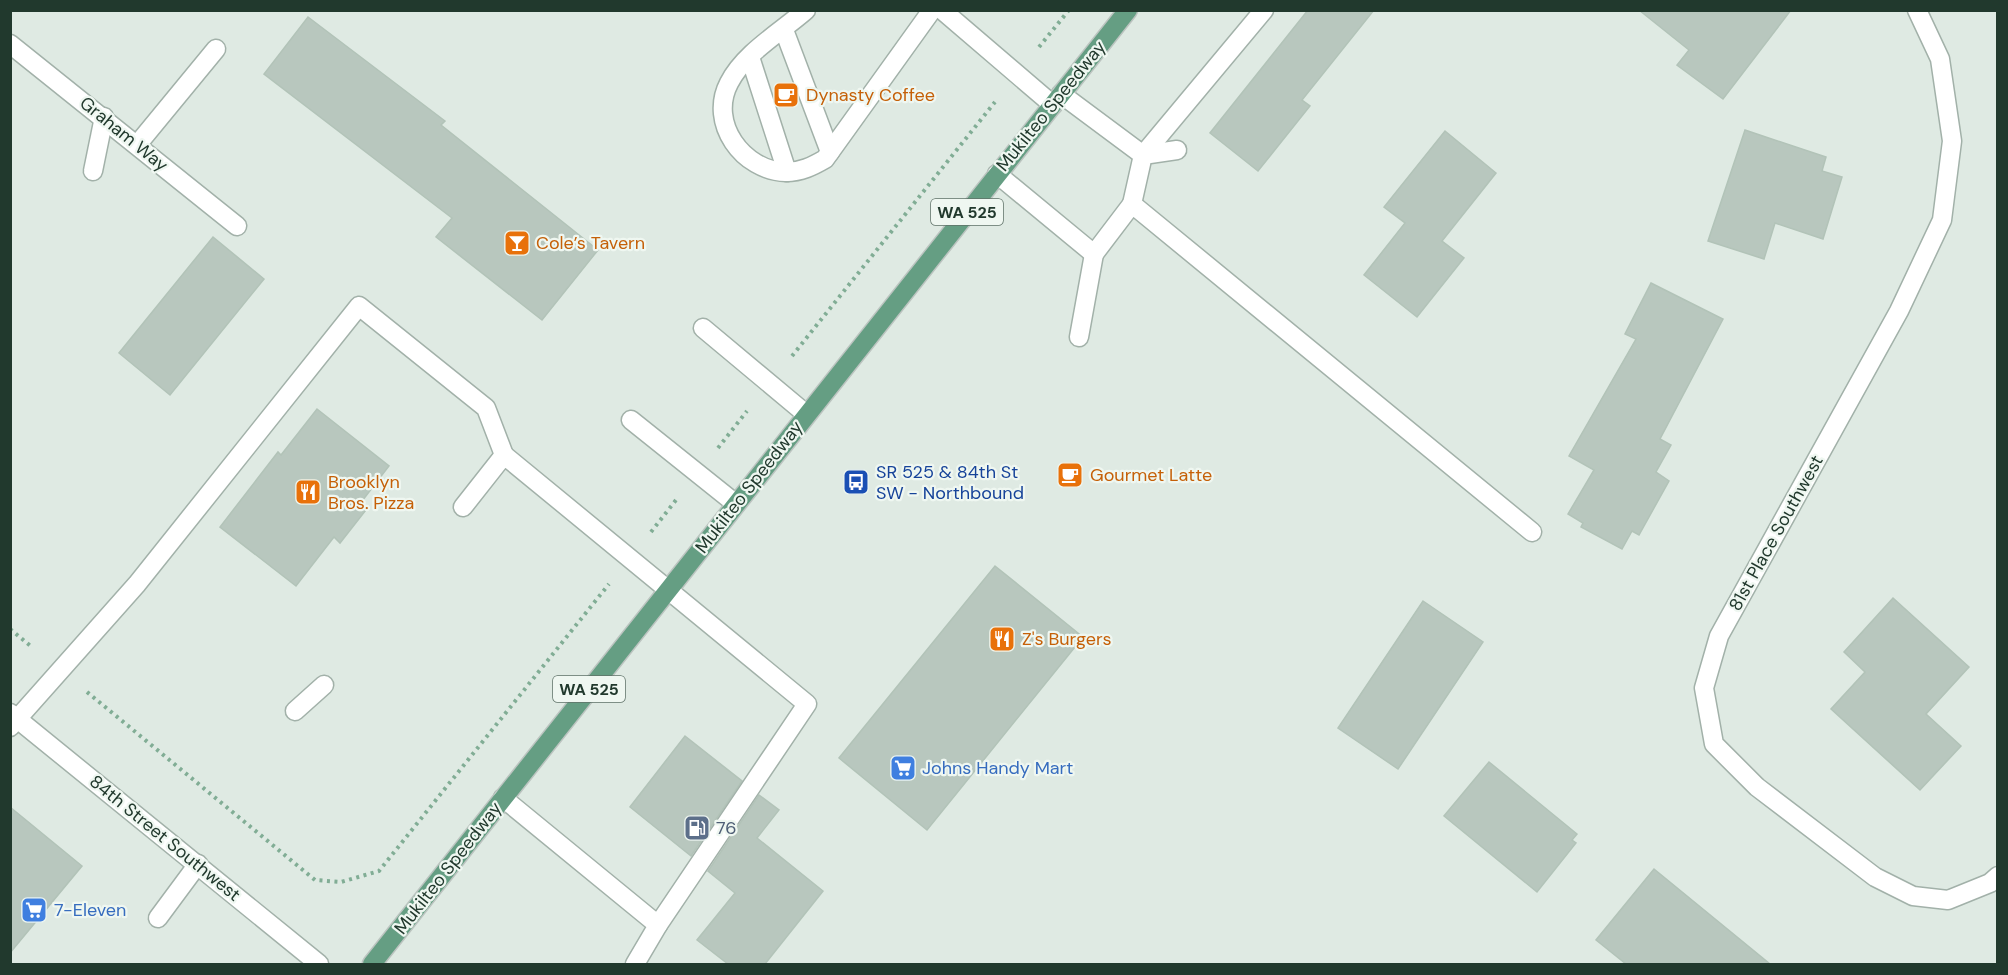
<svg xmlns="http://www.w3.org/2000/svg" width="2008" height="975" font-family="'DM Sans',sans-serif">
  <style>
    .building { fill: #b8c7be; stroke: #b2c3b8; stroke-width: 1.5 }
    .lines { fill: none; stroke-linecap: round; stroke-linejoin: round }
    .lane-casing { stroke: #a2b1a9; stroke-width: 21 }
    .street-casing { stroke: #a2b1a9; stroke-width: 21 }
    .primary-casing { stroke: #bcc4c0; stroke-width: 21 }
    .path { stroke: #81ad95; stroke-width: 4; stroke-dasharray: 3 4.5; stroke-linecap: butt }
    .lane { stroke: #fff; stroke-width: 18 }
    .street { stroke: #fff; stroke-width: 18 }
    .primary { stroke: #659e83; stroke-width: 18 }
    .labels { text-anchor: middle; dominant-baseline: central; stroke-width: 4.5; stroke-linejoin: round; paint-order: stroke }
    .shield { fill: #eff7f1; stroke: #5f7268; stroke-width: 1.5 }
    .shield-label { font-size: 16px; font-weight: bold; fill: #21392d }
    .food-label { font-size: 18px; fill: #c56008; stroke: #eff7f1; text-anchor: start }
    .street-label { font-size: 18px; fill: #21392d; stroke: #eff7f1 }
    .transit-label { font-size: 18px; fill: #164399; stroke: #eff7f1; text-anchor: start }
    .shop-label { font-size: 18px; fill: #366cbe; stroke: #eff7f1; text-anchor: start }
    .service-label { font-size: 18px; fill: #4e5e75; stroke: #eff7f1; text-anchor: start }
  </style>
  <rect width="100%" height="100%" fill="#dfeae3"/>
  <!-- building -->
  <g class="building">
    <path d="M1308,10H1374L1302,100L1310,106L1258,171L1210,133Z"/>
    <path d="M1639,10H1791L1723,99L1677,65L1689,50Z"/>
    <path d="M308,17L445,121L441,125L598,250L542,320L436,237L452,218L264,74Z"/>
    <path d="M1745,130L1826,157L1822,171L1842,177L1823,239L1775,223L1764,259L1708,241Z"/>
    <path d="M1445,131L1496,173L1442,241L1464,258L1417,317L1364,275L1405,223L1384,207Z"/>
    <path d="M213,237L264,279L170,395L119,353Z"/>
    <path d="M1651,283L1723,319L1660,439L1671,445L1656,472L1669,481L1639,535L1632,531L1622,549L1581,527L1583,523L1568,514L1594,470L1569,456L1636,339L1625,334Z"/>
    <path d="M317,409L389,466L359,505L366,510L340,543L334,537L296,586L220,527L278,452L281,455Z"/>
    <path d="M995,566L1083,637L927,830L839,758Z"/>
    <path d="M1893,598L1969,667L1926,714L1961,746L1920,790L1831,709L1865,672L1844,652Z"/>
    <path d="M1423,601L1483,642L1398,769L1338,728Z"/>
    <path d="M685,736L742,781L691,856L630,807Z"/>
    <path d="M1489,762L1577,834L1572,840L1576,843L1537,892L1444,816Z"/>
    <path d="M759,795L779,810L757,838L823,891L765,964H728L697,940L735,893L708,871Z"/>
    <path d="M10,807L82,866L10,953Z"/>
    <path d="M1654,869L1770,964H1626L1596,940Z"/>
  </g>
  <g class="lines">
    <!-- lane casing -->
    <g class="lane-casing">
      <g id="lane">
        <path d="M806,10C781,32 744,53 729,83C708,123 743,171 786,172C801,172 813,166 825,159L932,10"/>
        <path d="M784,30L830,152"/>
        <path d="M750,57L787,172"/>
        <path d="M1061,94L1143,155L1264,10"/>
        <path d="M137,145L216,49"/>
        <path d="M93,171L104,117"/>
        <path d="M997,174L1094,254L1132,204L1532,532"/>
        <path d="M1132,204L1143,155L1177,150"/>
        <path d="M703,328L806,414"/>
        <path d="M1079,337L1094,254"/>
        <path d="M631,420L736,504"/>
        <path d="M463,507L504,455L807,704L658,925"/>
        <path d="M295,711L324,685"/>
        <path d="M10,727L137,584L359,306L486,408L504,455"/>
        <path d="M503,798L658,925L635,964"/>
        <path d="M158,918L198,864"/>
      </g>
    </g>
    <!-- street casing -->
    <g class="street-casing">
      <g id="street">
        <path d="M942,10L1053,105"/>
        <path d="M1917,10L1940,59L1952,141L1942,220L1899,311L1719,636L1704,688L1714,744L1757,787L1875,877L1913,896L1948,900L1990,883L1998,876"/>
        <path d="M10,44L237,226"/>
        <path d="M10,713L319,964"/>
      </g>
    </g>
    <!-- primary casing -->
    <g class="primary-casing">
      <path id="primary" d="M372,964L1128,10"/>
    </g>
    <!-- path -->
    <g class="path">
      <path d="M1039,47L1069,10"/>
      <path d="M792,356L995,102"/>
      <path d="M718,448L747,411"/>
      <path d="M651,532L676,500"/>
      <path d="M10,629L33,648"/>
      <path d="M87,692L315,880L341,882L379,871L609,584"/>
    </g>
    <!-- lane -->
    <use href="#lane" class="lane"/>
    <!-- street -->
    <use href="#street" class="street"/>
    <!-- primary -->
    <use href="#primary" class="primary"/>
  </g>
  <!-- icons -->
  <defs>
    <g id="cafe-square" transform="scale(1.35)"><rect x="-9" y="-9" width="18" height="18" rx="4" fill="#e8710a" stroke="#eff7f1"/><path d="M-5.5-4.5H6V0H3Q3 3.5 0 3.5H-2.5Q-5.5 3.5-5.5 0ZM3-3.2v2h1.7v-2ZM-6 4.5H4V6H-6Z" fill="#fff"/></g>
    <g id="bar-square" transform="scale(1.35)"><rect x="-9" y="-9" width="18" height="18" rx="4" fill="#e8710a" stroke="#eff7f1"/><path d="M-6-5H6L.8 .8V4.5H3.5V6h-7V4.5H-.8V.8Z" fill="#fff"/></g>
    <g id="bus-square" transform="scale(1.35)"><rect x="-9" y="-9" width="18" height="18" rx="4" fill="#1a4fb4" stroke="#eff7f1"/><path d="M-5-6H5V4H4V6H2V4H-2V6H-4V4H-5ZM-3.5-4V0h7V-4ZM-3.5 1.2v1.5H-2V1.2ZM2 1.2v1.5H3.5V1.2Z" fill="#fff"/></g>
    <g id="restaurant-square" transform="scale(1.35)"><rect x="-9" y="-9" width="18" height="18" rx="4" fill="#e8710a" stroke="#eff7f1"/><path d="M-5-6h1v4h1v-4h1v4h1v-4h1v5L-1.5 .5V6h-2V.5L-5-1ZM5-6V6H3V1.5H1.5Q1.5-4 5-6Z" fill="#fff"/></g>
    <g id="supermarket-square" transform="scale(1.35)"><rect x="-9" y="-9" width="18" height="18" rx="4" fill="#3f7fe0" stroke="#eff7f1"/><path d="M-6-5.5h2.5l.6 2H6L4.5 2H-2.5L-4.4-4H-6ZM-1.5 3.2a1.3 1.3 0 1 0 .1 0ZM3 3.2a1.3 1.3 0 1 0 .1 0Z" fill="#fff"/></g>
    <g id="fuel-square" transform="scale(1.35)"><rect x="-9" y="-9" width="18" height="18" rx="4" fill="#5c6f8a" stroke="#eff7f1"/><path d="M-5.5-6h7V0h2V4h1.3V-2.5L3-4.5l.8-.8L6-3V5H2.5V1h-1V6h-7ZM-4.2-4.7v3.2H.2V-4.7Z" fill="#fff"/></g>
  </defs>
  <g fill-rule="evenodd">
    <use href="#cafe-square" x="786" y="95"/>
    <use href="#bar-square" x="517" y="243"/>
    <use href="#cafe-square" x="1070" y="475"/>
    <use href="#bus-square" x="856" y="482"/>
    <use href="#restaurant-square" x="308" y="492"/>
    <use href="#restaurant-square" x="1002" y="639"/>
    <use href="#supermarket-square" x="903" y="768"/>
    <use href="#fuel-square" x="697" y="828"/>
    <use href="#supermarket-square" x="34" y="910"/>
  </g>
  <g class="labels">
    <!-- shield labels -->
    <g class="shield">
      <rect x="931" y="199" width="72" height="26" rx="4.5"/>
      <rect x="553" y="676" width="72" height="26" rx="4.5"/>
    </g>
    <g class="shield-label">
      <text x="967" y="212">WA 525</text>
      <text x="589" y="689">WA 525</text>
    </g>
    <!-- food labels -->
    <g class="food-label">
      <text x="806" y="95">Dynasty Coffee</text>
      <text x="536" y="243">Cole’s Tavern</text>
      <text x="1090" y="475">Gourmet Latte</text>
      <text x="328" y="482">Brooklyn<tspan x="328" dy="21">Bros. Pizza</tspan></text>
      <text x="1022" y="639">Z's Burgers</text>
    </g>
    <!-- street labels -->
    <g class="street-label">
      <text transform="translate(1051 106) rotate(-51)">Mukilteo Speedway</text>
      <text transform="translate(124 134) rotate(39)">Graham Way</text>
      <text transform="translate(749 487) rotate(-52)">Mukilteo Speedway</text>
      <text transform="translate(1776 533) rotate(-61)">81st Place Southwest</text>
      <text transform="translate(165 838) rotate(39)">84th Street Southwest</text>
      <text transform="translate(448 868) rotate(-52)">Mukilteo Speedway</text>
    </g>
    <!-- transit labels -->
    <g class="transit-label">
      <text x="876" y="472">SR 525 &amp; 84th St<tspan x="876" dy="21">SW - Northbound</tspan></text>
    </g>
    <!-- shop labels -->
    <g class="shop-label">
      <text x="922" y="768">Johns Handy Mart</text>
      <text x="54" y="910">7-Eleven</text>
    </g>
    <!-- service labels -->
    <g class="service-label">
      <text x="716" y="828">76</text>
    </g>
  </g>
  <!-- border -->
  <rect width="2008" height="975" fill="none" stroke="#21392d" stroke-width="24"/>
</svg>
